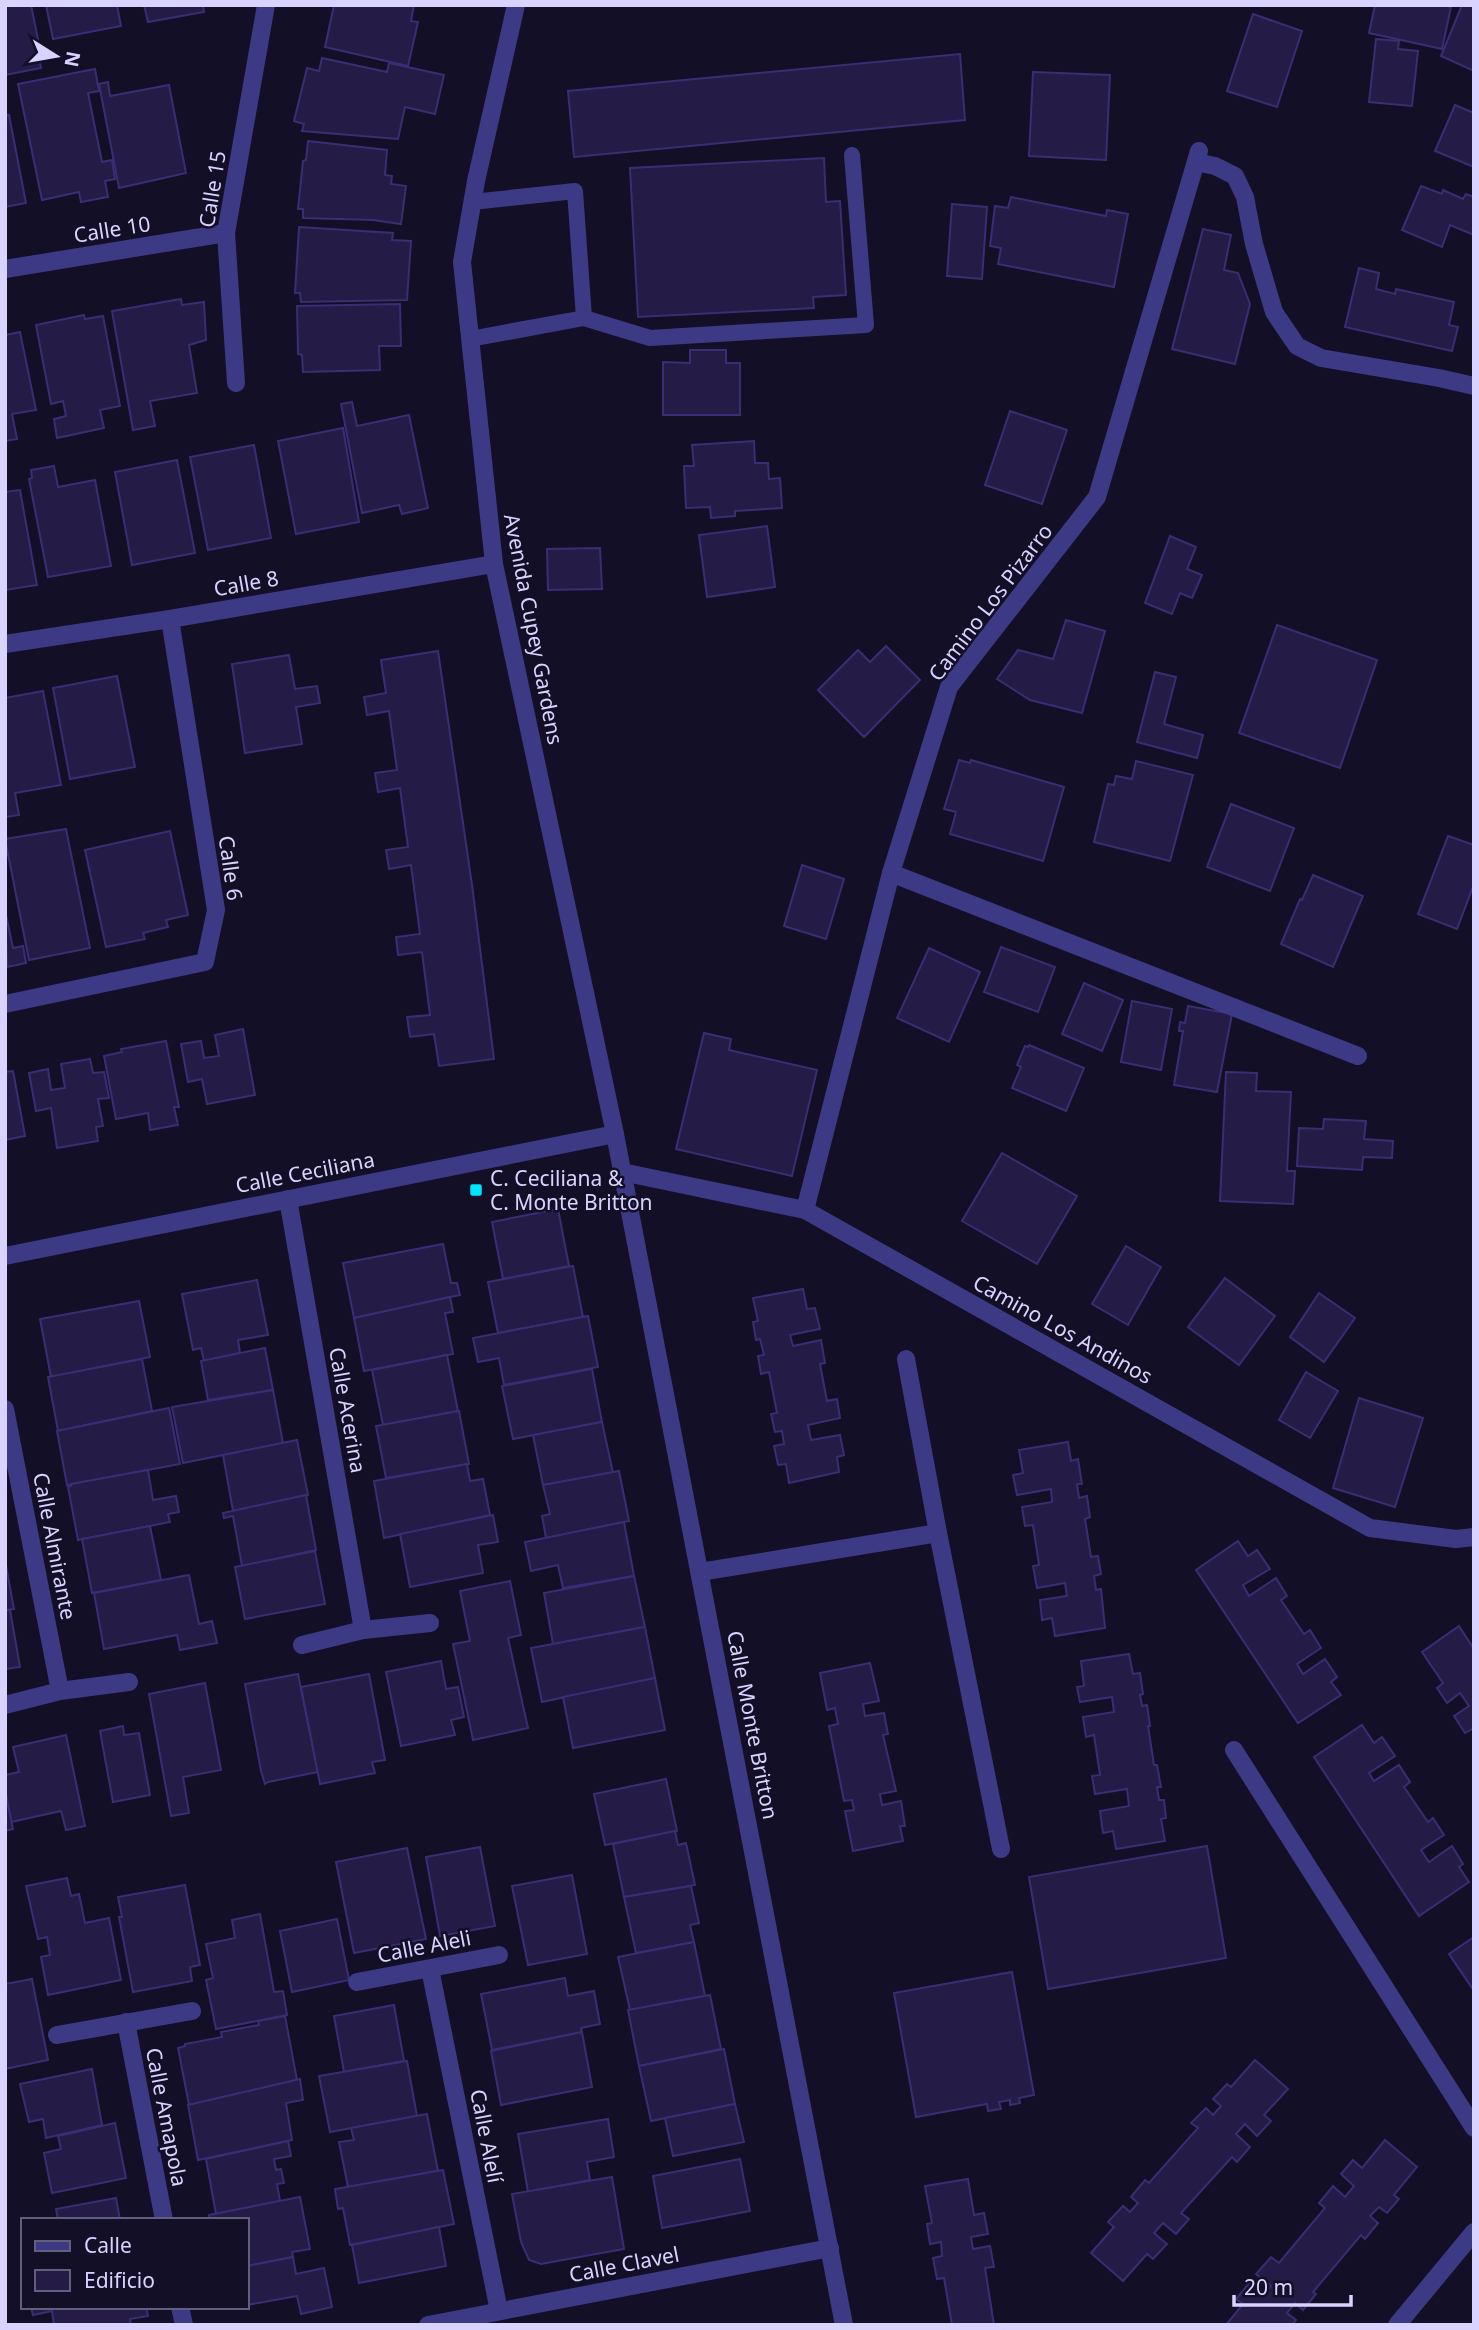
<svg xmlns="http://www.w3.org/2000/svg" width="1479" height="2330" font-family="'Noto Sans',sans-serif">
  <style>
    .building { fill: #241b47; stroke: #3b2d73; stroke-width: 2 }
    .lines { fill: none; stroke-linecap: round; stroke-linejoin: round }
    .lane { stroke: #3d3a85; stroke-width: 16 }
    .street { stroke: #3d3a85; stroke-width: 18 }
    .poi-dot { fill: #00e5ff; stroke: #130f26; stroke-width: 2.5 }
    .labels { text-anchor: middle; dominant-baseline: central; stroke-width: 5; stroke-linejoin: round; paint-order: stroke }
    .street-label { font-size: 21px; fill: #d9d4ff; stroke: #130f26 }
    .poi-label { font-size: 21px; fill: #d9d4ff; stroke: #130f26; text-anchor: start }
  </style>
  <rect width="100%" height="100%" fill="#130f26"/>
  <!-- building -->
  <g class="building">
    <path d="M5,5H31L39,44L37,45L41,68L5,75Z"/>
    <path d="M46,5H117L121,26L53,39Z"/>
    <path d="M144,5H203L204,12L148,22Z"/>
    <path d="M334,5H414L411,21L418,22L408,66L325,47Z"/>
    <path d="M1375,5H1443L1451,7L1442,49L1369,33Z"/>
    <path d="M1462,5H1474V71L1441,56Z"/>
    <path d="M1253,14L1302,31L1277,107L1227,91Z"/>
    <path d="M1376,39L1399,41L1398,49L1418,51L1412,106L1369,102Z"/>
    <path d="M960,54L965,120L574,157L568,91Z"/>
    <path d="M322,58L387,72L389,63L444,75L435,114L405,107L398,139L302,131L304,124L294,121L307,68L319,71Z"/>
    <path d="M95,69L99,91L88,93L102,162L112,160L115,179L105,181L108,197L81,202L79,192L42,200L18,84Z"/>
    <path d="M1033,72L1110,75L1106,160L1029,156Z"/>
    <path d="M108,82L110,96L169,85L186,173L119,188L99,84Z"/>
    <path d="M1455,105L1474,113V167L1435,151Z"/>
    <path d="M5,115H9L26,203L5,207Z"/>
    <path d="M308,141L387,150L385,175L392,176L391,184L406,186L401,224L373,220L303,218V209H298L303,161L306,160Z"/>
    <path d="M824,158L826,202L840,201L846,295L813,297L814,308L638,317L630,168Z"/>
    <path d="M1421,186L1442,194L1443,190L1463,199L1466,194L1474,197V235L1450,225L1442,247L1402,230Z"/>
    <path d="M1011,197L1106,216L1107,210L1128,214L1114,287L998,264L1001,248L990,246L995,206L1008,208Z"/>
    <path d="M952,204L987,207L982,279L947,276Z"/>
    <path d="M299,227L393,233L392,240L411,241L407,300L301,302L300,293H295Z"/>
    <path d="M1203,229L1231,235L1224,270L1238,273L1250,304L1235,364L1172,349Z"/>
    <path d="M1359,268L1379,273L1376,289L1395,294L1396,289L1454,302L1449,325L1458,327L1452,351L1345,327Z"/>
    <path d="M181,299L182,305L204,302L206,340L189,345L197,393L150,401L155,426L133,430L112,311Z"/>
    <path d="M400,304L401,346H379L380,370L303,372L302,355L298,354L297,306Z"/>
    <path d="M84,315L85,319L103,316L120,406L100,410L104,428L57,438L54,419L66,416L63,401L51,404L36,325Z"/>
    <path d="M20,332L36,410L12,414L17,439L5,441V335Z"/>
    <path d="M690,350H726V363H740V415H663V362L690,363Z"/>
    <path d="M352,402L357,426L409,415L428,508L402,514L399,505L362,513L341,404Z"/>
    <path d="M1010,411L1067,430L1042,504L985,485Z"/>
    <path d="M343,428L359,522L296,534L278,441Z"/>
    <path d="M754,441L755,463H768L769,479L780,478L782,508L735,511V516L711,518L710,507L686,508L684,466H694L692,445Z"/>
    <path d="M254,445L271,538L208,550L190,457Z"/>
    <path d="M177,460L195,553L132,565L115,472Z"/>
    <path d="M54,466L58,487L95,480L111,566L48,577L29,479L32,478L31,470Z"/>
    <path d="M20,490L37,585L5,590V492Z"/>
    <path d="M767,526L775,587L707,597L699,535Z"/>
    <path d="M1170,536L1196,547L1187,569L1202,575L1192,598L1180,593L1172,614L1145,603Z"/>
    <path d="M600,548L602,589L548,590L547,549Z"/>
    <path d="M1066,620L1105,631L1082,713L1030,700L997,679L1018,650L1053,659Z"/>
    <path d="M1277,625L1377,660L1340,768L1239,733Z"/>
    <path d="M886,646L920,680L864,737L818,690L858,650L870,662Z"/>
    <path d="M438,651L472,885L494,1059L439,1066L434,1034L410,1037L407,1017L430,1015L422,952L398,955L396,937L420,934L411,865L389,869L386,850L408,847L400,788L378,792L375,773L397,770L389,711L367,715L364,697L386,693L381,660Z"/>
    <path d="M289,655L295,689L317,686L320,703L296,707L302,744L245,753L232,664Z"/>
    <path d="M1155,672L1176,677L1164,724L1203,735L1197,758L1137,742Z"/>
    <path d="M117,676L135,767L70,779L53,688Z"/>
    <path d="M43,691L61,785L15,793L19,815L5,817V698Z"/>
    <path d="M959,760L970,763L971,760L1064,787L1043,861L950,834L956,812L944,809Z"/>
    <path d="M1136,761L1193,775L1170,861L1094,842L1108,784L1114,785L1116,776L1132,779Z"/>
    <path d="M1231,804L1294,828L1270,891L1207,867Z"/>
    <path d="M66,829L90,948L29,960L5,839Z"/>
    <path d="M170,831L188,915L166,920L168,927L143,933L145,939L106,947L85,850Z"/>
    <path d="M1448,836L1474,845V884L1457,929L1418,914Z"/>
    <path d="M802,865L844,879L826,939L784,926Z"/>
    <path d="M1313,875L1363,896L1333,967L1281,944L1300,899L1302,900Z"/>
    <path d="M5,910L13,948L23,946L26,963L7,967Z"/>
    <path d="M1001,947L1055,967L1038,1012L984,992Z"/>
    <path d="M929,948L980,972L949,1042L897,1018Z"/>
    <path d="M1084,983L1123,1000L1102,1051L1062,1034Z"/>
    <path d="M1132,1001L1172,1009L1161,1070L1121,1062Z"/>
    <path d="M1188,1006L1232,1014L1217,1092L1174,1085L1183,1031H1179L1180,1022L1185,1023Z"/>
    <path d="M243,1029L255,1095L207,1104L202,1079L188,1082L181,1044L201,1041L204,1058L219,1056L215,1035Z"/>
    <path d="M704,1033L731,1039L729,1050L817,1070L792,1176L676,1149Z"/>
    <path d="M166,1041L179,1107H174L178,1125L150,1130L148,1113L116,1119L104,1056L122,1052L121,1049Z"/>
    <path d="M1029,1045L1084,1068L1066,1111L1012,1088L1021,1067L1017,1065L1025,1046L1028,1047Z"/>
    <path d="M90,1059L93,1073L104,1072L109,1098L98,1099L103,1126L96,1127L98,1141L57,1148L51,1108L36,1111L29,1073L48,1069L51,1090L65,1088L61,1064Z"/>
    <path d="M13,1071L25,1136L5,1140V1072Z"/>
    <path d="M1226,1072L1257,1073L1256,1091L1291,1092L1287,1171H1295L1293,1204L1220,1201Z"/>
    <path d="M1324,1119L1366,1121L1364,1139L1393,1141L1392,1158L1363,1157L1362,1170L1297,1166L1299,1128L1323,1129Z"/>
    <path d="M1002,1153L1077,1196L1037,1264L962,1221Z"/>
    <path d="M558,1209L569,1266L503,1279L492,1222Z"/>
    <path d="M443,1244L451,1283H457L460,1295L354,1318L343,1263Z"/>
    <path d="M1126,1246L1161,1267L1128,1325L1092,1304Z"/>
    <path d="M573,1266L583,1317L498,1333L488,1282Z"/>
    <path d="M1225,1278L1275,1316L1239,1365L1188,1327Z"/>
    <path d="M257,1280L268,1335L238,1340L240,1353L204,1361L201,1348L193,1350L182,1294Z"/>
    <path d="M803,1289L807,1309L815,1308L820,1329L790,1335L793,1346L821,1340L825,1363L820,1364L827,1401L837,1399L840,1418L808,1425L811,1440L840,1435L844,1455L837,1457L839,1472L789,1483L786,1464L778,1465L774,1446L784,1444L782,1431L775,1432L771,1414L777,1413L769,1372L761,1374L758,1356L764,1355L760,1339L756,1340L753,1322L758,1321L753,1298Z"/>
    <path d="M1319,1293L1355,1318L1324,1362L1290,1337Z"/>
    <path d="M450,1297L453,1312L445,1313L453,1354L364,1371L354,1318Z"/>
    <path d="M139,1301L150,1357L51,1377L40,1319Z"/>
    <path d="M588,1316L598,1367L504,1385L499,1358L478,1362L473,1338Z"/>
    <path d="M265,1348L273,1390L208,1400L201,1361Z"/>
    <path d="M447,1355L458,1411L383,1425L372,1370Z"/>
    <path d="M142,1359L152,1411L58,1431L48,1377Z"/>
    <path d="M592,1369L602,1422L513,1439L502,1386Z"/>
    <path d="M1306,1372L1338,1391L1310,1438L1279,1420Z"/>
    <path d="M273,1390L283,1443L183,1463L172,1407Z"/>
    <path d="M1359,1398L1423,1418L1395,1507L1333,1488Z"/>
    <path d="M169,1408L180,1464L67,1485L57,1431Z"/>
    <path d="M459,1411L469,1464L386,1478L376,1426Z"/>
    <path d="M602,1422L613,1473L543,1485L533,1435Z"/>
    <path d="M297,1440L308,1495L233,1511L223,1455Z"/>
    <path d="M1068,1442L1071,1461L1078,1459L1082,1484H1077L1079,1498L1087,1496L1090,1517L1085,1519L1091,1557L1098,1556L1101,1574L1094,1576L1096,1590L1101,1589L1105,1628L1055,1636L1052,1618L1042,1620L1040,1600L1067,1596L1065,1583L1037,1588L1033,1566L1039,1565L1033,1525L1025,1526L1022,1507L1052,1502L1051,1489L1017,1495L1013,1475L1023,1473L1019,1450Z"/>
    <path d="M467,1464L470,1481L483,1479L490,1515L384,1538L374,1481Z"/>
    <path d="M148,1470L153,1500L176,1496L179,1512L168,1514L170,1522L78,1540L68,1487L71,1486V1484Z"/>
    <path d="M619,1471L629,1521L546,1538L542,1516L550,1514L543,1485Z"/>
    <path d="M306,1495L316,1550L242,1566L233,1516L224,1518L223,1513Z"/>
    <path d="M493,1515L498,1542L478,1545L483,1573L410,1587L400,1534Z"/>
    <path d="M624,1522L634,1576L563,1588L558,1565L531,1571L525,1542Z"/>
    <path d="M150,1526L161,1580L92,1593L82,1539Z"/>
    <path d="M1238,1541L1248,1556L1257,1550L1270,1569L1243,1585L1249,1596L1276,1578L1287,1596L1281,1600L1304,1634L1310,1630L1321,1648L1297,1664L1303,1674L1325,1659L1337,1677L1331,1682L1341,1695L1298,1723L1196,1570Z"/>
    <path d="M315,1551L325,1604L245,1619L235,1567Z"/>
    <path d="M5,1560L14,1609L5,1610Z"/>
    <path d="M189,1575L199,1624L212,1621L217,1643L180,1650L177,1635L104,1649L94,1593Z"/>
    <path d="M634,1576L645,1627L553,1644L544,1593Z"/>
    <path d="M510,1581L521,1635L508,1638L528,1728L473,1740L453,1644L470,1641L460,1591Z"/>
    <path d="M5,1610H10L20,1667L5,1669Z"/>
    <path d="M1459,1626L1474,1649V1728L1465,1733L1454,1716L1469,1706L1460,1693L1447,1703L1437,1688L1443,1683L1422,1652Z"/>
    <path d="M645,1627L655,1678L542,1702L531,1648Z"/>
    <path d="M1129,1654L1133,1674L1140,1673L1143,1694L1140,1695L1142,1706L1147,1705L1150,1726H1148L1154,1765H1157L1161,1787H1157L1159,1800H1164L1166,1818L1161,1819L1165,1841L1116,1849L1113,1831L1103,1833L1100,1811L1129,1806L1127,1789L1095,1794L1092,1776L1100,1775L1094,1735L1086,1737L1083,1717L1114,1712L1112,1697L1080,1702L1077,1687L1084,1686L1081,1661Z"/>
    <path d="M441,1661L446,1689L458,1687L464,1717L451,1720L455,1735L401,1746L386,1672Z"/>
    <path d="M870,1663L879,1701L863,1704L865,1716L884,1713L888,1734L883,1735L896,1791L880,1794L882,1805L901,1801L905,1826H900L903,1841L853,1851L845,1811L854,1810L852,1800L844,1801L829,1726L838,1724L835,1708L827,1710L820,1673Z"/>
    <path d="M298,1674L318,1772L268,1782L265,1784L261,1771L245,1684Z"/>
    <path d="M369,1674L385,1760L372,1762L375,1773L320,1784L301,1687Z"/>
    <path d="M655,1678L665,1730L573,1748L563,1697Z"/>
    <path d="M205,1683L221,1770L183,1777L189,1813L171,1816L149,1694Z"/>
    <path d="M1362,1725L1374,1743L1382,1737L1395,1756L1369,1773L1374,1781L1399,1765L1410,1782L1404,1787L1428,1822L1433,1818L1444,1835L1421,1850L1429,1862L1452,1846L1463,1864L1459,1867L1469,1882L1419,1916L1314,1757Z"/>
    <path d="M123,1726L124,1735L139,1733L150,1795L113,1802L100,1731Z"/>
    <path d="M66,1735L85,1826L66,1830L61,1811L11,1822L5,1790V1775L19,1772L13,1747Z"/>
    <path d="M666,1779L677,1831L605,1845L594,1794Z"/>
    <path d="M5,1790L13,1829L5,1831Z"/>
    <path d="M675,1831L678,1845L686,1843L695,1885L624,1897L613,1844Z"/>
    <path d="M1207,1846L1226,1958L1048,1989L1029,1877Z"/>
    <path d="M480,1847L495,1926L440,1936L426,1857Z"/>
    <path d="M407,1848L426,1939L354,1953L336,1862Z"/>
    <path d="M572,1875L587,1954L528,1965L512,1886Z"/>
    <path d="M67,1878L71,1896L79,1894L85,1923L109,1918L121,1980L48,1995L41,1957L50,1955L47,1937L38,1939L26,1886Z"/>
    <path d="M185,1885L200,1965L190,1967L192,1981L133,1992L119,1917H122L118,1897Z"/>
    <path d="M691,1886L699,1923L690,1925L694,1942L636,1953L624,1897Z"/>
    <path d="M260,1914L274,1992L283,1991L287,2015L216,2029L206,1980L213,1978L206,1944L235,1938L232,1920Z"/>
    <path d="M337,1919L349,1980L292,1992L280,1931Z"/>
    <path d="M1474,1937V1991L1449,1954Z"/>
    <path d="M694,1942L705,1996L630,2010L618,1957Z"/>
    <path d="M1012,1972L1034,2095L1019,2098L1020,2103L1010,2105V2100L999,2102L1001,2109L988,2111L987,2104L916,2117L894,1993Z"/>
    <path d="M565,1978L568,1996L594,1991L600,2024L581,2028L582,2032L492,2050L481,1994Z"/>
    <path d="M32,1979L48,2060L5,2069V1984Z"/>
    <path d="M710,1995L721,2049L639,2066L628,2010Z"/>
    <path d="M394,2005L404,2061L344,2072L334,2016Z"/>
    <path d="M285,2016L297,2080L189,2105L178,2048L185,2046V2044L222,2037L221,2032L259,2025L258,2021Z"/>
    <path d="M582,2032L592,2087L501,2105L491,2051Z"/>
    <path d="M724,2049L735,2104L651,2121L639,2066Z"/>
    <path d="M1255,2060L1288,2089L1264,2115L1271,2121L1257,2136L1245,2124L1236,2134L1250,2147L1237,2162L1232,2157L1181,2213L1189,2219L1176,2234L1163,2223L1154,2233L1167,2244L1153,2259L1147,2254L1123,2281L1091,2253L1114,2227L1108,2222L1123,2206L1130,2212L1138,2203L1131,2197L1145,2180L1149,2183L1198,2128L1191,2123L1206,2108L1213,2115L1221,2106L1213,2099L1227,2084L1231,2087Z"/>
    <path d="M407,2061L417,2116L330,2132L319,2076Z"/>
    <path d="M92,2069L102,2125L46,2138L43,2119L29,2122L20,2084Z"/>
    <path d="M300,2079L303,2100L286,2103L292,2140L198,2160L188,2105Z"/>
    <path d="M735,2104L744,2142L673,2156L665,2118Z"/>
    <path d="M427,2114L438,2171L348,2187L339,2142L354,2140L351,2128Z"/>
    <path d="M608,2119L614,2157L587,2162L590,2180L528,2192L518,2134Z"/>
    <path d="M115,2123L126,2178L52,2193L44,2153L61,2149L58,2136Z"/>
    <path d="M1385,2140L1417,2167L1394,2195L1399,2199L1387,2213L1379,2207L1370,2216L1378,2223L1365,2239L1361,2235L1313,2292L1316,2294L1303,2310L1295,2303L1287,2313L1296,2320L1292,2325H1226L1243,2304L1236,2299L1250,2282L1264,2294L1271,2286L1256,2274L1271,2257L1279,2263L1325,2208L1319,2203L1333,2186L1345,2197L1354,2186L1341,2174L1353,2160L1362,2168Z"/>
    <path d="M288,2141L291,2156L274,2159L276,2170L281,2169L284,2183L277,2184L280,2201L216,2214L206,2159Z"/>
    <path d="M740,2159L750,2211L662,2228L653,2176Z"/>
    <path d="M443,2170L454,2224L350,2245L343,2208L338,2209L335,2189Z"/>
    <path d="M612,2177L624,2249L541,2264L529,2260L521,2242L512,2194Z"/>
    <path d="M968,2179L974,2215L984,2213L988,2234L971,2237L973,2249L990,2246L994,2267L985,2268L994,2325H952L944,2278L937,2279L933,2258L942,2256L941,2242L930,2244L927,2224L932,2223L925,2186Z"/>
    <path d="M300,2197L310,2249L292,2252L293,2257L247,2266V2220H210L209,2215Z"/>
    <path d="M116,2198L120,2220H58L56,2209Z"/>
    <path d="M439,2227L446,2266L359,2283L352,2245Z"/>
    <path d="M293,2257L296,2274L324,2268L332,2307L301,2314L297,2296L247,2305V2266Z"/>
    <path d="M31,2307H146L148,2316L130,2319L131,2325H54L52,2311L33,2315Z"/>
  </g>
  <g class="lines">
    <!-- lane -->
    <g class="lane">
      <path d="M584,318L650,338L866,325L852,155"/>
      <path d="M470,339L584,318L575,191L472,202"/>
    </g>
    <!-- street -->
    <g class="street">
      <path d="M516,5L476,181L462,262L494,564L615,1134L844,2325"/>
      <path d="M1196,162L1215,166L1235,176L1245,197L1254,244L1274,312L1297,346L1321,358L1439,378L1474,386"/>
      <path d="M5,269L226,233"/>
      <path d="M236,383L226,233L266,5"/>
      <path d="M5,644L170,619L494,564"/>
      <path d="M891,873L1358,1056"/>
      <path d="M5,1004L205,962L216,910L170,619"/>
      <path d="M622,1172L805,1210L1370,1528L1456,1539L1474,1537"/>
      <path d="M288,1199L363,1630"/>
      <path d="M805,1210L891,873L949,687L1097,497L1199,151"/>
      <path d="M5,1256L615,1134"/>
      <path d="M906,1359L938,1533L1001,1849"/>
      <path d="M5,1409L60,1691"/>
      <path d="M700,1572L938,1533"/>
      <path d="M302,1645L363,1630L430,1623"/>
      <path d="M5,1705L60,1691L129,1682"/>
      <path d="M1234,1750L1474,2128"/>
      <path d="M430,1969L499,2311"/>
      <path d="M357,1982L499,1955"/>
      <path d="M126,2022L164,2220"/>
      <path d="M57,2035L192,2011"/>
      <path d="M180,2307L184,2325"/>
      <path d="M428,2325L830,2248"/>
      <path d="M1397,2325L1474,2232"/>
    </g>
  </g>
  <!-- markers -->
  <rect class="poi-dot" x="469" y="1183" width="14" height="14" rx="3.5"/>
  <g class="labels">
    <!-- street labels -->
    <g class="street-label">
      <text transform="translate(212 189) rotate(-81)">Calle 15</text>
      <text transform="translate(112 229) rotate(-9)">Calle 10</text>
      <text transform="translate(246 583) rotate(-10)">Calle 8</text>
      <text transform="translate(990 602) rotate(-53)">Camino Los Pizarro</text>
      <text transform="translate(534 629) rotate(79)">Avenida Cupey Gardens</text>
      <text transform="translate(231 868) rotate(82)">Calle 6</text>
      <text transform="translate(305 1172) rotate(-11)">Calle Ceciliana</text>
      <text transform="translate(1063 1329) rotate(29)">Camino Los Andinos</text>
      <text transform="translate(348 1410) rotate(80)">Calle Acerina</text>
      <text transform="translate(55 1546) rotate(79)">Calle Almirante</text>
      <text transform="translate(753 1725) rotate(79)">Calle Monte Britton</text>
      <text transform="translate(424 1946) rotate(-11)">Calle Aleli</text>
      <text transform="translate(167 2117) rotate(79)">Calle Amapola</text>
      <text transform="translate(487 2136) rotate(79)">Calle Alelí</text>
      <text transform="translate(624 2264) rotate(-11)">Calle Clavel</text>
    </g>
    <!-- poi labels -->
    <g class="poi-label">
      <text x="490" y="1178">C. Ceciliana &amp;<tspan x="490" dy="24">C. Monte Britton</tspan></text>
    </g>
  </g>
  <!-- border -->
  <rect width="1479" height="2330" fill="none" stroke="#d9d4ff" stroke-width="14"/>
  <!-- legend -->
  <rect x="21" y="2218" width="228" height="91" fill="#130f26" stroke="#625e7d" stroke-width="2"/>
  <rect x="35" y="2241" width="35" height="10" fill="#3d3a85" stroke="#625e7d" stroke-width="2"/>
  <text x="84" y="2253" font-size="21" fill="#d9d4ff">Calle</text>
  <rect x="35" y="2270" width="35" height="21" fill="#241b47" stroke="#625e7d" stroke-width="2"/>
  <text x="84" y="2288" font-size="21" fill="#d9d4ff">Edificio</text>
  <!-- north arrow -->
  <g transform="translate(56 56) rotate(101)" stroke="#130f26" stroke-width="5" paint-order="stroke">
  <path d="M0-5L12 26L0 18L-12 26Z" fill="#d9d4ff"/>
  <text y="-10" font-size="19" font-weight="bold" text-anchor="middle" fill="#d9d4ff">N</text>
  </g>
  <!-- scale -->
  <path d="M1234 2295v10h117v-10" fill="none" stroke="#d9d4ff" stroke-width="3.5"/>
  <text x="1244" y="2295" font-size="21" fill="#d9d4ff" stroke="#130f26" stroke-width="5" paint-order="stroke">20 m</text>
</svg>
